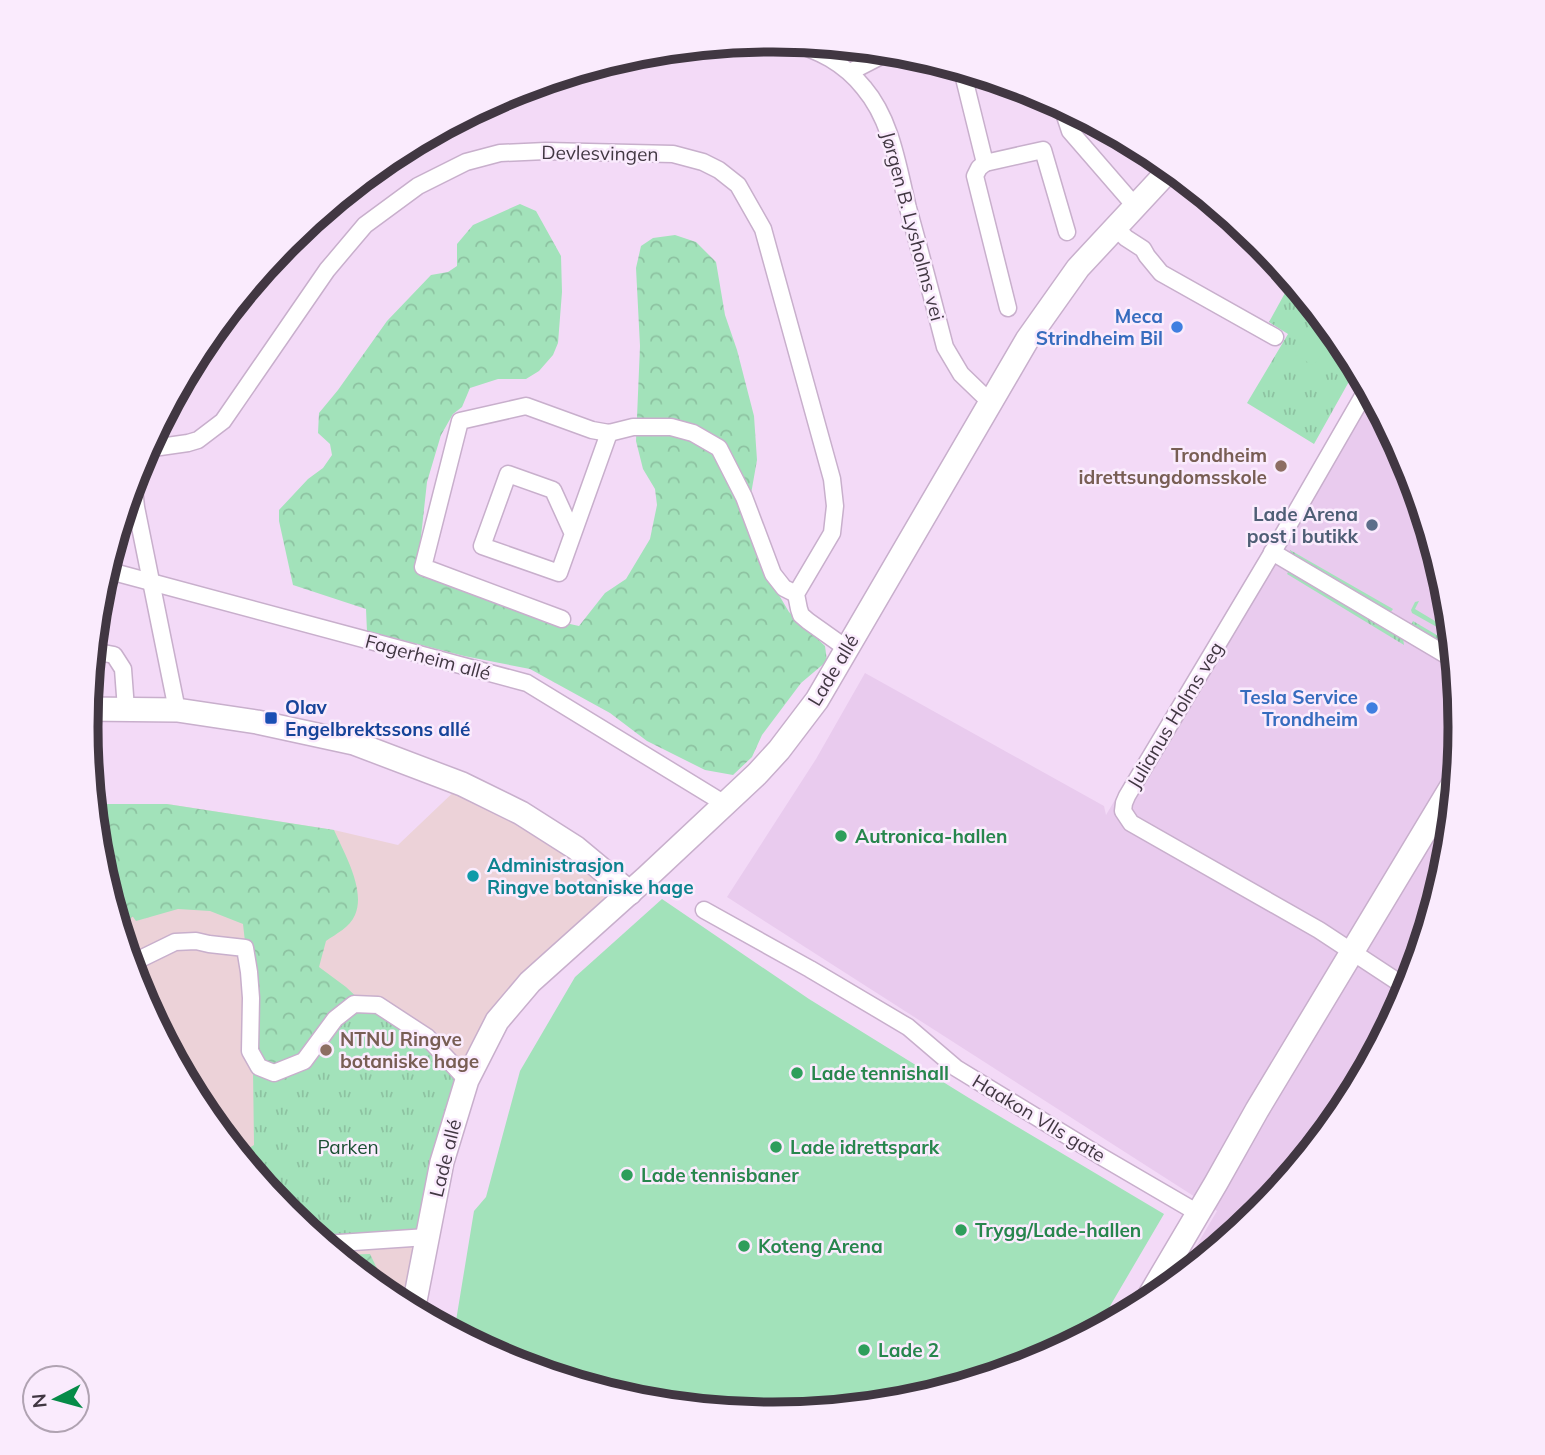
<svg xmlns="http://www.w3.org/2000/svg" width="1545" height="1455" font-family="Mulish,sans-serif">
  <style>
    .built { fill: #e9cbee }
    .education { fill: #ecd2d8 }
    .grass { fill: url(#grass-tufts) }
    .forest { fill: url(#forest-crowns) }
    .garden { fill: url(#garden-furrows) }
    .pitch { fill: #a2e2ba }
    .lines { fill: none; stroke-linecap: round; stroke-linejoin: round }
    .street-casing { stroke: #c8afcc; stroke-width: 19 }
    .secondary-casing { stroke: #c8afcc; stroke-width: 26 }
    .street { stroke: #fff; stroke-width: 16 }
    .secondary { stroke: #fff; stroke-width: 23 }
    .shop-dot { fill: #3f7fe0; stroke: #faebfd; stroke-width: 2.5 }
    .education-dot { fill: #8d6e63; stroke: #faebfd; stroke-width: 2.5 }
    .service-dot { fill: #5c6f8a; stroke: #faebfd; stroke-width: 2.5 }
    .transit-dot { fill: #1a4fb4; stroke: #faebfd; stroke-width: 2.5 }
    .leisure-dot { fill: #2e9e5b; stroke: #faebfd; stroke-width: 2.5 }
    .culture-dot { fill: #0f9aa8; stroke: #faebfd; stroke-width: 2.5 }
    .labels { text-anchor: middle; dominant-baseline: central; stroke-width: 5; stroke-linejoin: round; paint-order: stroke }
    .street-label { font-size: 19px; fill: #413742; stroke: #faebfd }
    .shop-label { font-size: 19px; font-weight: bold; fill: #366cbe; stroke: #faebfd; text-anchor: end }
    .education-label { font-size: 19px; font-weight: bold; fill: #785e54; stroke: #faebfd; text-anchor: end }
    .service-label { font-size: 19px; font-weight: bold; fill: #4e5e75; stroke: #faebfd; text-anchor: end }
    .transit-label { font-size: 19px; font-weight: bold; fill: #164399; stroke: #faebfd; text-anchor: start }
    .leisure-label { font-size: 19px; font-weight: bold; fill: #27864d; stroke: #faebfd; text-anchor: start }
    .culture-label { font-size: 19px; font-weight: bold; fill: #0d838f; stroke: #faebfd; text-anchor: start }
    .park-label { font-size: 19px; fill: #1b4e32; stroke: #faebfd }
    .rim { fill: none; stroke: #413742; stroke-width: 9 }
  </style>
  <defs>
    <pattern id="grass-tufts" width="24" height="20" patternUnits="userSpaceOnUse" patternTransform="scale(1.75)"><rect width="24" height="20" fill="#a2e2ba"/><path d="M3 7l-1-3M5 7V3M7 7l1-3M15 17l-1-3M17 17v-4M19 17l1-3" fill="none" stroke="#8dc2a1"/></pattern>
    <pattern id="forest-crowns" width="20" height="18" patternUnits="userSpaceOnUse" patternTransform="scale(1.75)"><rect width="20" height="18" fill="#a2e2ba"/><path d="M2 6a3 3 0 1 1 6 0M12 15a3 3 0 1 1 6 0" fill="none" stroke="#8dc2a1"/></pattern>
    <pattern id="garden-furrows" width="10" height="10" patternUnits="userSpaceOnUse" patternTransform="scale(1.75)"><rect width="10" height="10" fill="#a2e2ba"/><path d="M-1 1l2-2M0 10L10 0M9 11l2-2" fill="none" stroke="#8dc2a1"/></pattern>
  </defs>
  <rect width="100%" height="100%" fill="#f3daf7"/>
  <!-- built -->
  <path class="built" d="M1363,381L1408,465L1447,594L1460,728L1446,862L1407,991L1344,1110L1258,1214L1175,1282L1217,1211L727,897L816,759L865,673L1104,806L1106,815Z"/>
  <!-- education -->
  <path class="education" d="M462,784L576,848L612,908L530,982L467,1080L413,1311L390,1299L286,1213L201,1109L137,990L98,861L93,804H167L334,830L398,845Z"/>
  <!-- grass -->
  <g class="grass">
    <path d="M828,46L874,50C851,65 850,59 828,46Z"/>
    <path d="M1291,282L1344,346L1356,369L1314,444L1247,403L1288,334L1269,322Z"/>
    <path d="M1290,550L1393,609L1390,613L1292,555Z"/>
    <path d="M1289,570L1403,638L1404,645L1287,574Z"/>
    <path d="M1419,601L1415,609L1450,630L1451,635L1412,613L1411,610L1415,602Z"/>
    <path d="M1413,621L1452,644V649L1411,625Z"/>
    <path d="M356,1009H376L424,1039L460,1077L425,1225L399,1237L318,1240L286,1213L238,1155L254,1145L253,1070L339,1021Z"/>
  </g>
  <!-- forest -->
  <g class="forest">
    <path d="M520,204L536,211L561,256L562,292L558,343L553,355L539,371L526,379H498L470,388L462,407L453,414L441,435L427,482L419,555L420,568L552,620L579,626L605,593L626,579L650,539L657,505L655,489L643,469L636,441L640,346L636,268L641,246L653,238L675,235L696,242L716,262L725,315L737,350L754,416L757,460L748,511L773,585L789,612L825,646L827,661L801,683L762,735L752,757L733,775L705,770L647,741L610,713L530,669L464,656L375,633L367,632L366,609L293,585L279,521V510L308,479L323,468L332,455L330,444L318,433L319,413L338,390L387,321L431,275L448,272L457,266V244L473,225Z"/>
    <path d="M93,804H167L334,830C344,853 366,890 355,915C350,927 336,934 326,941L319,967L346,987L364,1004H354L304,1061L259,1067L243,924L210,911L178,909L136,921C129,910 117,903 109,892C97,876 95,825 93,804Z"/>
  </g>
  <!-- garden -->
  <g class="garden">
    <path d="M107,891L133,916L119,929Z"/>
    <path d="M370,1254L385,1285L384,1293L337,1255Z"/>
  </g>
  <!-- pitch -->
  <g class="pitch">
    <path d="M1317,313L1333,333L1314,366L1294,354Z"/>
    <path d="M662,899L809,999L969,1098L1164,1214L1096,1330L1035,1363L906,1402L773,1415L638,1401L509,1362L454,1333L474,1211L486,1197L520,1071L575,977Z"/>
  </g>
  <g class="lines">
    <!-- street casing -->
    <g class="street-casing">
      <g id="street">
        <path d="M788,42C819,50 844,63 864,88C892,121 898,168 908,208C921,254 933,301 945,347L961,374L990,402"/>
        <path d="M962,70L985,163L979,168L975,176L1008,308"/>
        <path d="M850,72L881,56L896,52"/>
        <path d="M1062,107L1070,131L1135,206"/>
        <path d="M985,163L1043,150L1067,232"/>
        <path d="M1116,228L1126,238L1143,249L1147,256L1161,273L1275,337"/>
        <path d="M1367,389L1284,533L1127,796L1124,803L1123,811L1131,823L1319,930L1395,980"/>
        <path d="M146,449L188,443L198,440L223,421L327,270L365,225L418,186L466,162L500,153L546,151L673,154L703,162L719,170L738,185L763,229L832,479L835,506L832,533L796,594L799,609L801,615L808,621L846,648"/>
        <path d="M133,479L136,507L177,710"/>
        <path d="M573,534L553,490L508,474L482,546L559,573L609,433"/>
        <path d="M1272,552L1453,659"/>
        <path d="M106,570L527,683L725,804"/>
        <path d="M562,619L423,567L460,421L526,406L592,430L609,433L633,427H671L693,433L719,448L744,497L773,574L784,588L796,594"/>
        <path d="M93,651L114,655L123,669L126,709"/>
        <path d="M704,910L810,969L908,1027L956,1068L1102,1157L1198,1213"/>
        <path d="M132,971L134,962L175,942L196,941L209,944L245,948L249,972L251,998L250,1051L259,1067L274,1073L304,1061L335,1019L354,1004L378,1005L427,1037L467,1080"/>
        <path d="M324,1244L427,1237"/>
      </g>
    </g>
    <!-- secondary casing -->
    <g class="secondary-casing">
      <g id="secondary">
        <path d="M87,709L177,710L257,722L354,743L462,784L521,813L576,848L630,893"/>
        <path d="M1144,1305L1216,1183L1257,1110L1455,781"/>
        <path d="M413,1311L442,1162L467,1080L497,1021L530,982L647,877L757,774L779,750L817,700L1027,340L1078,268L1170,169"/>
      </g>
    </g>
    <!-- street -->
    <use href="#street" class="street"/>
    <!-- secondary -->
    <use href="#secondary" class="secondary"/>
  </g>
  <!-- markers -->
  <g class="shop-dot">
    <circle cx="1177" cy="327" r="7"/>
    <circle cx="1372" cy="708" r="7"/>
  </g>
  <g class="education-dot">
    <circle cx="1281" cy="466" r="7"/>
    <circle cx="326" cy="1050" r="7"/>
  </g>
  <circle class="service-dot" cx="1372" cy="525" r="7"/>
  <rect class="transit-dot" x="264" y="711" width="14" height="14" rx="3.5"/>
  <g class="leisure-dot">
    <circle cx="841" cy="836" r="7"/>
    <circle cx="797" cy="1073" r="7"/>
    <circle cx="776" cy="1147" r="7"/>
    <circle cx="627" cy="1175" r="7"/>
    <circle cx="961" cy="1230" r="7"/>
    <circle cx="744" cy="1246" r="7"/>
    <circle cx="864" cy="1350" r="7"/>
  </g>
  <circle class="culture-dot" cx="473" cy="876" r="7"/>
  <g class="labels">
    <!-- street labels -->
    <g class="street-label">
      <text transform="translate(600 153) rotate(1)">Devlesvingen</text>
      <text transform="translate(913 226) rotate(75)">Jørgen B. Lysholms vei</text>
      <text transform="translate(428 657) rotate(15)">Fagerheim allé</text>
      <text transform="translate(833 670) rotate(-59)">Lade allé</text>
      <text transform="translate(1175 715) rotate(-59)">Julianus Holms veg</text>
      <text transform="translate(1039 1118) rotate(31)">Haakon VIIs gate</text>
      <text transform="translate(445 1158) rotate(-76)">Lade allé</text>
    </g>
    <!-- shop labels -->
    <g class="shop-label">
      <text x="1163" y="316">Meca<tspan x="1163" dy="22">Strindheim Bil</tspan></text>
      <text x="1358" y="697">Tesla Service<tspan x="1358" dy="22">Trondheim</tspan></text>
    </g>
    <!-- education labels -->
    <g class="education-label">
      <text x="1267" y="455">Trondheim<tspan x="1267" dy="22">idrettsungdomsskole</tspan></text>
      <text x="340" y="1039" text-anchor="start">NTNU Ringve<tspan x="340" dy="22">botaniske hage</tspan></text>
    </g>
    <!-- service labels -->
    <g class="service-label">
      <text x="1358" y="514">Lade Arena<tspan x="1358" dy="22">post i butikk</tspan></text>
    </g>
    <!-- transit labels -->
    <g class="transit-label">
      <text x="285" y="707">Olav<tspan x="285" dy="22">Engelbrektssons allé</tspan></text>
    </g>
    <!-- leisure labels -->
    <g class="leisure-label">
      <text x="855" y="836">Autronica-hallen</text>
      <text x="811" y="1073">Lade tennishall</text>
      <text x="790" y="1147">Lade idrettspark</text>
      <text x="641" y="1175">Lade tennisbaner</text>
      <text x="975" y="1230">Trygg/Lade-hallen</text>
      <text x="758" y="1246">Koteng Arena</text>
      <text x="878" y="1350">Lade 2</text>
    </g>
    <!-- culture labels -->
    <g class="culture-label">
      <text x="487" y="865">Administrasjon<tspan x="487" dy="22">Ringve botaniske hage</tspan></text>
    </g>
    <!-- park labels -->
    <g class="park-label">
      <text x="348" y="1147">Parken</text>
    </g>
  </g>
  <!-- crop -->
  <path d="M0 0H1545V1455H0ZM98 727a675 675 0 1 1 1350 0a675 675 0 1 1-1350 0Z" fill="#faebfd" fill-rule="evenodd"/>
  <path class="rim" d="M98 727a675 675 0 1 1 1350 0a675 675 0 1 1-1350 0Z"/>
  <!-- north arrow -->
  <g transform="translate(56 1399) rotate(264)"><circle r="33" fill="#faebfd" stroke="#b0a3b2" stroke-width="2"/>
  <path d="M0-5L12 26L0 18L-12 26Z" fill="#068b48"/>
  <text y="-10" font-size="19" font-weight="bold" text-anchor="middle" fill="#413742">N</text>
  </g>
</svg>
